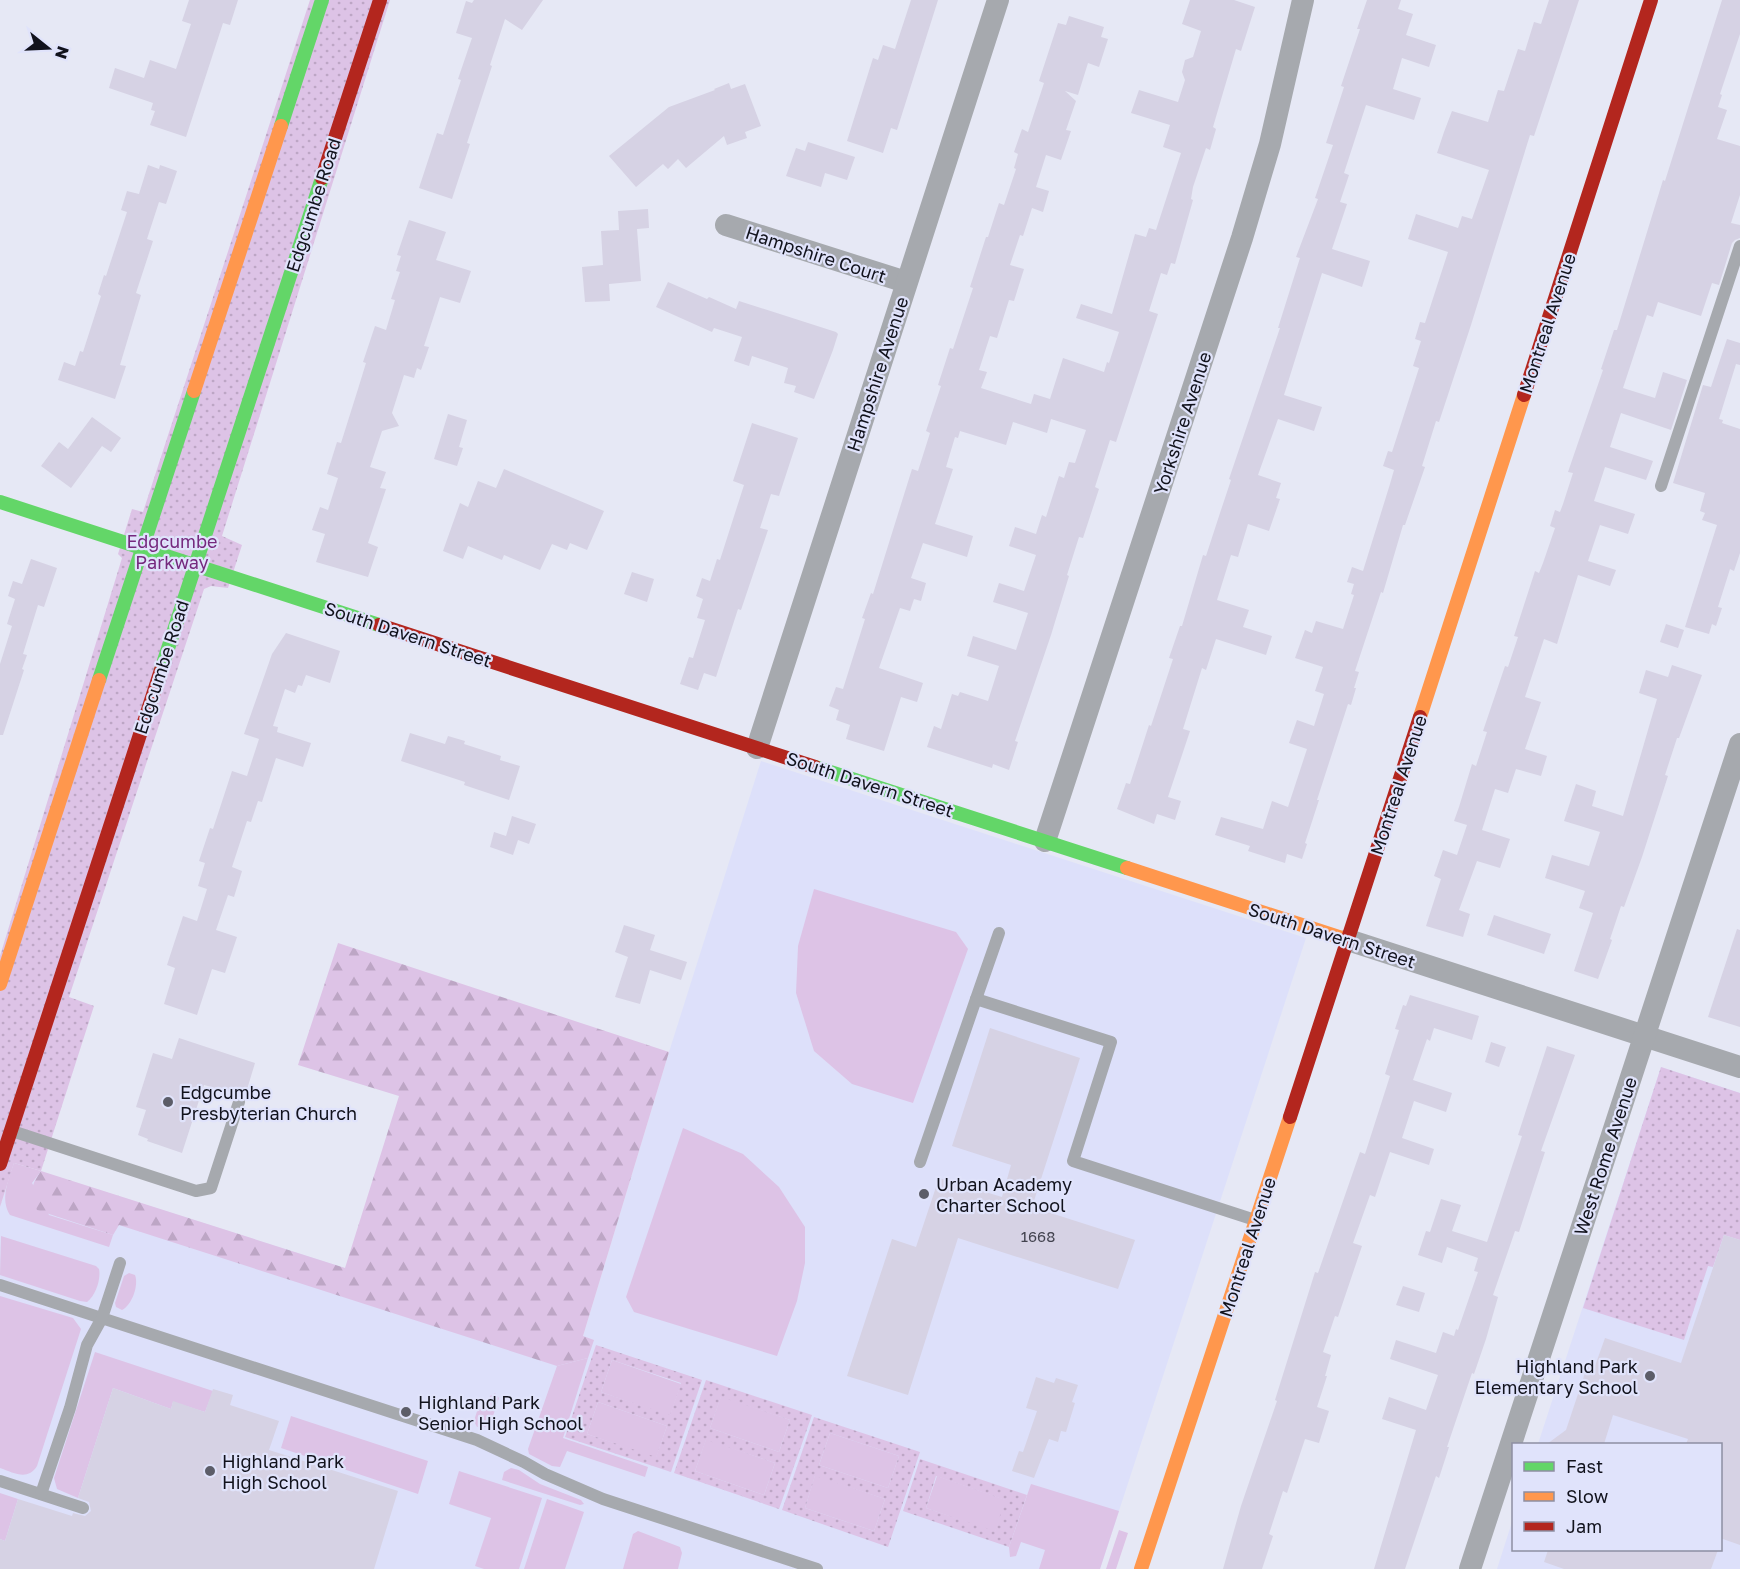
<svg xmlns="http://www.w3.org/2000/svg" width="1740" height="1569" font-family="'Golos Text',sans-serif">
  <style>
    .built { fill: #dde0fa }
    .grass { fill: #ddc3e6 }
    .forest { fill: url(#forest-firs) }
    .park { fill: url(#park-dots); fill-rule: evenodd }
    .building { fill: #d6d2e4 }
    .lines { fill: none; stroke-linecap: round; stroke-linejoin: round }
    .lane { stroke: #a6a9ae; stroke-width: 12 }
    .street { stroke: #a6a9ae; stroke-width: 22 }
    .fast { stroke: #63d668; stroke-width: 14 }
    .slow { stroke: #ff974d; stroke-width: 14 }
    .jam { stroke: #b3261e; stroke-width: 14 }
    .poi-dot { fill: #5c5d68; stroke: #e0e3fb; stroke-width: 2 }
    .labels { text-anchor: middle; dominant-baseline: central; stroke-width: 4.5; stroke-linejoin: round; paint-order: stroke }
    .number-label { font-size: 15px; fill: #43434f }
    .street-label { font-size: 18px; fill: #11121c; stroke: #e0e3fb }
    .park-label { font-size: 18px; fill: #75297e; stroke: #e0e3fb }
    .poi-label { font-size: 18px; fill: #11121c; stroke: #e0e3fb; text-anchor: start }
  </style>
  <defs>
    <pattern id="forest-firs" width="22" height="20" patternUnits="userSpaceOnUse" patternTransform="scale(1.5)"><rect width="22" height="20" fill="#ddc3e6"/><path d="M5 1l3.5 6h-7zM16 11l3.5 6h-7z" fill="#bda6c5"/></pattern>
    <pattern id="park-dots" width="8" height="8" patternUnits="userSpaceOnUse" patternTransform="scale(1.5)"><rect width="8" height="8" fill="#ddc3e6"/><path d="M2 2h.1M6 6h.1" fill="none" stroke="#bda6c5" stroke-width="1.8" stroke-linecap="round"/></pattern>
  </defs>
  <rect width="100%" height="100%" fill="#e6e8f5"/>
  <!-- built -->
  <g class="built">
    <path d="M761,761L1306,938L1100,1569H0V1207L14,1163L345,1268L583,1336L669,1052Z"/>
    <path d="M1661,1067L1740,1093V1569H1497L1513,1519L1514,1550H1720V1444H1538Z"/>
  </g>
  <!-- grass -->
  <g class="grass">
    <path d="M814,889L956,932L968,949L913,1103L852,1084L814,1051L796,993L798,946Z"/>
    <path d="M683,1128L743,1154L779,1187L805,1227V1263L797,1301L777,1356L634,1312L626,1297Z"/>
    <path d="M14,1163L41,1171L32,1183L49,1215L113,1235L109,1247L10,1215C0,1199 8,1181 14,1163Z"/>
    <path d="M1,1236L96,1266L99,1269C101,1279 96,1295 87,1302L80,1301L0,1275Z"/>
    <path d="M129,1273L135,1275C139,1285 132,1305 122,1310L116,1307L115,1303L124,1276Z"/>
    <path d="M0,1296L73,1318L81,1329L37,1466C28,1481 14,1473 0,1468Z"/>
    <path d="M95,1352L213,1391L205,1412L173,1402L171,1409L113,1388L78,1498L57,1489L54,1478Z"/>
    <path d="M588,1358L563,1438L648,1467L645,1477L567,1451L560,1467L552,1466L529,1454L528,1449L557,1366Z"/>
    <path d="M612,1360L681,1384L670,1416L601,1392Z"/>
    <path d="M495,1393L499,1398L491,1422L486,1427H477L474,1421L478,1408L485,1410L490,1396Z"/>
    <path d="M721,1396L790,1420L779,1452L710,1428Z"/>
    <path d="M598,1402L667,1426L656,1458L587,1434Z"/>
    <path d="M291,1416L428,1461L418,1494L281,1448Z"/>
    <path d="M830,1433L899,1456L888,1488L819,1465Z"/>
    <path d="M706,1439L775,1463L764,1495L695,1471Z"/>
    <path d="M511,1468L519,1470L540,1484L581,1500L584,1504L580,1505L502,1480L504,1472Z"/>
    <path d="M459,1471L542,1498L519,1569H484L475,1566L491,1518L449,1504Z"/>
    <path d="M815,1475L885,1499L874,1531L805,1508Z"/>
    <path d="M937,1476L1006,1500L995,1532L926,1508Z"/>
    <path d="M1031,1484L1119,1511L1100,1569H1039L1045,1550L1021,1542L1016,1556L1010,1557L1009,1547Z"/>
    <path d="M0,1493L18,1499L5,1541L0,1539Z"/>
    <path d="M547,1499L584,1512L565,1569H524Z"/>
    <path d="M1119,1530L1128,1533L1116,1569H1106Z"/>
    <path d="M638,1531L680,1547L682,1553L678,1569H623L633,1534Z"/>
  </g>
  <!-- forest -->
  <path class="forest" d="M338,943L669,1052L583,1336L594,1340L588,1358L557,1366L119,1225L113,1235L37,1210C30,1193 30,1186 41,1171L345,1268L399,1096L298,1065Z"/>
  <!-- park -->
  <g class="park">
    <path d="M310,0H390L222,536L242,545L228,588L211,586L204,589L69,997L94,1006L41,1171L14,1163L0,1207V956L122,558L118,554L132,509L143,512Z"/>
    <path d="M1661,1067L1740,1093V1240L1724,1235L1713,1267L1708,1266L1684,1340L1583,1308Z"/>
    <path d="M596,1345L702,1380L671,1472L565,1437ZM612,1360L681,1383L670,1415L601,1392ZM598,1402L667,1426L656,1457L587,1434Z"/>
    <path d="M706,1380L812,1415L779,1509L674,1473ZM721,1397L790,1420L779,1452L710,1428ZM706,1440L775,1463L764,1495L695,1471Z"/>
    <path d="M814,1417L920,1452L888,1547L782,1510ZM830,1433L899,1456L888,1488L819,1465ZM815,1476L885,1499L874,1531L805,1508Z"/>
    <path d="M920,1459L1027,1495L1009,1547L903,1511ZM936,1476L1005,1500L995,1531L926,1508Z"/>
  </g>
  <!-- building -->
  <g class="building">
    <path d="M189,0H238L230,25L223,23L186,137L150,125L155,111L151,110L153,103L109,88L115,68L144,78L150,60L176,69L191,24L182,21Z"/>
    <path d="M474,0H543L522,30L505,19L490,65L492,66L467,143L470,144L452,199L419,188L437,133L443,135L461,80L458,79L472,38L456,33L466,1L472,3Z"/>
    <path d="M911,0H938L897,130L891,128L883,153L847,141L873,58L878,60L883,45L895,49Z"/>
    <path d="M1190,0H1234L1255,7L1241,51L1236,49L1225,86L1213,127L1216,129L1210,150L1206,148L1193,187L1191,199L1193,200L1175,264L1171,263L1167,275L1161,273L1149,311L1158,314L1116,442L1110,440L1095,487L1099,489L1083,538L1079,537L1067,575L1069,576L1051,635L1015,741L1018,742L1009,770L993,764L992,768L927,747L934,726L941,729L952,694L958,696L960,692L988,701L999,666L967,656L973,636L1016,650L1028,613L993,602L999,583L1024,591L1036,555L1009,546L1015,527L1036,534L1042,515L1046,517L1059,476L1064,478L1069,462L1075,463L1086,430L1051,419L1047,433L1013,422L1006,445L960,431L958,438L955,437L946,467L953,469L935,524L973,536L967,557L923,543L911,578L926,583L921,601L914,599L910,611L900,608L879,668L923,683L917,702L901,697L884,751L846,739L850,725L836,720L839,710L829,706L836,687L843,689L865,619L862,618L871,593L873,594L912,469L918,471L930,433L926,431L941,386L938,385L950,348L953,349L973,288L970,287L986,237H988L999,203L1004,205L1016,169L1014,168L1018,154L1014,152L1022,129L1028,132L1044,83L1039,81L1058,23L1066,25L1069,16L1104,27L1101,37L1108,39L1099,67L1088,63L1078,95L1065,91L1076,101L1066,130L1071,131L1061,160L1046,155L1036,187L1049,191L1043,212L1032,208L1023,236L1020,235L1010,265L1024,269L1014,301L1009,300L997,338L990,336L979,370L987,372L981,388L1031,404L1034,394L1050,399L1063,358L1104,372L1107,362L1109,363L1119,332L1076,318L1081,304L1112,314L1135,234L1146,237L1149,228L1156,230L1181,153L1163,147L1170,125L1131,113L1139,90L1178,102L1185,80L1182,72L1185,60L1193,57L1201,31L1182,24Z"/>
    <path d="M1367,0H1401L1398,9L1413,14L1406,35L1436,45L1429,67L1402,58L1393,89L1421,98L1414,120L1366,105L1344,173L1349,175L1340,202L1347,204L1332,249L1370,261L1362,287L1322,273L1284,395L1322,407L1314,431L1278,419L1258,475L1281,483L1276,498L1280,499L1269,531L1248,524L1238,557L1231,555L1217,600L1249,610L1243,627L1272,636L1266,655L1216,639L1206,670L1202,668L1183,729L1190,731L1168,797L1181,801L1175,820L1157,814L1154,824L1117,809L1126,783L1130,784L1149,725L1151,726L1173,659L1169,658L1180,626H1182L1203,555L1206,556L1220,513L1231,480L1229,479L1280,328H1278L1300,258L1296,257L1318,199L1315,198L1333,145L1326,143L1344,87L1341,86L1360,29H1357Z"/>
    <path d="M1549,0H1579L1534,136L1530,135L1471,325L1439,422L1436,421L1422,466L1425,467L1405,525H1403L1383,593L1381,592L1355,671L1359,672L1354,688H1356L1351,705L1348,704L1317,800H1319L1305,843L1307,844L1302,859L1287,854L1285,863L1248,851L1250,846L1215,835L1221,817L1263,829L1272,801L1288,807L1307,749L1289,743L1297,720L1314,726L1324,694L1315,691L1323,667L1295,658L1305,630L1312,633L1316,621L1343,629L1354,595L1351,594L1354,584L1347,582L1352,567L1363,571L1390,484L1394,470L1383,466L1388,451L1392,452L1419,368L1413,366L1421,341L1415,339L1420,322L1425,323L1448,252L1408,239L1416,214L1458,228L1462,216L1472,219L1489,170L1437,153L1444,132L1452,111L1488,122L1498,90L1504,91L1518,49L1525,51L1534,22L1541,24Z"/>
    <path d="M1722,0H1740V34L1720,94L1722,95L1718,107L1727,110L1717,139L1740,146V195L1731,223L1740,225V238L1735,240L1732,243L1719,285L1712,283L1701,316L1658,302L1653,317L1647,315L1623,388L1655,398L1663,372L1687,380L1671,430L1621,413L1610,447L1653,461L1646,480L1605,467L1594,501L1635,514L1628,534L1600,525L1588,561L1616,570L1610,586L1578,575L1557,644L1544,639L1525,697L1541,702L1525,749L1547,756L1541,776L1516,769L1508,793L1495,789L1482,830L1510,839L1500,868L1477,861L1459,910L1470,914L1463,937L1426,926L1441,879L1434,876L1443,850L1457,855L1467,825L1454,821L1459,807L1472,764L1476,766L1487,732L1483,731L1505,666L1508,667L1518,637L1514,636L1535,571L1539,573L1543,563L1555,528L1550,526L1555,510L1560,512L1563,504L1573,473L1568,472L1603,370L1601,369L1614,330H1617L1663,180L1665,181Z"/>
    <path d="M729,83L731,89L745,84L761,126L745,132L747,138L727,145L724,136L686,168L678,159L668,169L663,164L636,187L609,156L669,107L715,90L714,89Z"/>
    <path d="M808,142L855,157L847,180L825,173L821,187L786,176L796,148L805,151Z"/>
    <path d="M148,165L159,169L160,165L177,171L166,204L159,202L147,239L153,241L136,293L141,295L120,365L126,366L115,399L58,380L64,362L75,366L80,351L83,352L101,296L98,294L104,275L106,276L127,212L121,210L127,191L139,194Z"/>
    <path d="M648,209L649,228L637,229L641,281L609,284L610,301L585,302L582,267L603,265L601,231L619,230L618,211Z"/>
    <path d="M409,220L446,232L436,260L471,271L460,303L440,297L424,346L429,347L421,370L417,368L414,378L404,375L392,413L399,426L382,431L370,467L386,472L380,488L386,489L368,543L378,547L368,577L316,562L325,534L312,530L320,507L328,510L338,478L327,474L337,442L341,443L358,389L366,363L363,362L375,326L386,330L395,300L391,299L400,272L396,271L401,256L397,255Z"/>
    <path d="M668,282L707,299L709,297L736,309L739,301L836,332L838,334L833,350L814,399L794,392L796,386L784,383L788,368L752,356L749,366L734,361L742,337L714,328L712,332L656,307Z"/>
    <path d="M1727,339L1740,343V365L1736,364L1719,419L1723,420L1722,423L1740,429V553L1734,571L1730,569L1718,607L1722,608L1716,626L1712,624L1709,634L1685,627L1717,525L1702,520L1705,513L1700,511L1705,493L1673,483L1703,385L1711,387Z"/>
    <path d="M448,414L467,420L459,447L463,448L457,466L434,459Z"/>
    <path d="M92,417L121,438L111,452L102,446L71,488L41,466L59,442L68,449Z"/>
    <path d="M752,423L798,438L779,496L771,494L760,528L768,530L741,610L738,609L716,677L704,673L698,690L680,684L689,657L693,658L705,620L697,618L703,599L696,596L702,578L710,581L717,559L720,560L744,485L733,481Z"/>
    <path d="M504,469L604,511L587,550L570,543L567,550L552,544L540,570L504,555L502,560L468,546L463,559L443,551L460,503L468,507L478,481L496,488Z"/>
    <path d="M31,559L57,568L44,607L38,605L23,654L27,655L22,669L24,670L3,735H0V664L12,626L7,624L15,599L8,596L13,581L22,584Z"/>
    <path d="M632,572L654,579L647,602L624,594Z"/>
    <path d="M1666,624L1684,630L1678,648L1660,642Z"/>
    <path d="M286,633L340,651L330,683L306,675L302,686L298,685L295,693L285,689L273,726L278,727L277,732L311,743L303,767L276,758L262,802L258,801L251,822L247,821L232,867L242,871L234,897L228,895L216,930L237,937L225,973L212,969L197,1015L164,1004L175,968L167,965L183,916L197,921L207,889L198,886L205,863L199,861L210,828L213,829L232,771L247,776L259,739L244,734L272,654Z"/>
    <path d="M1672,665L1702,675L1679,738H1677L1665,775L1668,776L1642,857L1624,907L1621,906L1610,939L1612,940L1598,979L1574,971L1593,913L1579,908L1585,891L1545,878L1552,855L1589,866L1600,832L1564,821L1576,784L1596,791L1592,806L1623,816L1657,699L1639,693L1646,670L1668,677Z"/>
    <path d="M410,733L445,744L448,736L465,741L464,744L501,756L500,760L520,766L509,800L464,785L465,782L401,761Z"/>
    <path d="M512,816L536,824L529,844L518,840L513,855L490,847L494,832L506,836Z"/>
    <path d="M1494,915L1551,934L1544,954L1487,935Z"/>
    <path d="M624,925L655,935L650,950L687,962L681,980L650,970L640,1004L615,997L628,957L615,952Z"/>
    <path d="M1737,929L1740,930V1027L1708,1017Z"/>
    <path d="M1410,995L1479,1016L1472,1040L1434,1028L1430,1041L1427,1039L1413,1080L1452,1093L1446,1112L1414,1101L1402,1138L1434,1149L1429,1165L1390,1152L1375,1197L1370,1195L1353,1243L1362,1246L1338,1317L1335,1316L1323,1352L1331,1355L1325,1376H1327L1317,1407L1329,1411L1319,1443L1305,1439L1287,1493L1283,1491L1269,1534L1273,1536L1262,1569H1223L1241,1506L1277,1401L1275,1400L1315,1272L1318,1273L1360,1152L1365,1154L1390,1076L1385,1074L1399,1030L1395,1029L1403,1005L1406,1006Z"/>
    <path d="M990,1028L1080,1058L1032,1207L1135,1240L1118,1289L958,1238L908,1395L847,1376L892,1239L916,1247L939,1178L1002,1197L1011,1165L952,1146Z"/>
    <path d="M179,1038L255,1063L245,1096L204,1085L182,1153L147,1141L148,1139L138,1135L146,1110L136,1107L153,1053L172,1059Z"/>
    <path d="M1491,1042L1506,1047L1499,1067L1485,1062Z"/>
    <path d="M1547,1046L1575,1055L1541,1151L1545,1152L1519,1232L1515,1231L1493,1295L1498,1297L1486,1339L1474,1374L1472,1373L1447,1447H1449L1439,1478L1436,1476L1405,1569H1374L1416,1430L1382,1419L1389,1397L1426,1410L1438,1375L1390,1359L1396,1340L1436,1353L1443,1332L1454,1336L1456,1329L1458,1330L1478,1272L1474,1271L1478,1258L1447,1247L1442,1263L1418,1255L1426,1231L1430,1232L1441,1199L1461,1205L1452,1231L1487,1242L1522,1136L1518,1135Z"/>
    <path d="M1724,1235L1740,1240V1545L1720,1538V1444H1686L1688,1439L1613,1415L1604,1444H1547L1566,1430L1588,1364L1595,1366L1605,1338L1681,1363Z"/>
    <path d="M1403,1286L1425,1293L1419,1312L1396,1305Z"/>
    <path d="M1036,1377L1054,1383L1056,1378L1078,1385L1072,1402L1075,1403L1066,1432L1061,1431L1058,1442L1049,1439L1034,1478L1012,1471L1019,1451L1023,1452L1037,1411L1026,1408Z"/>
    <path d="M113,1388L171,1409L173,1401L205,1412L213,1389L233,1395L230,1405L279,1421L269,1450L398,1491L374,1569H0V1539L5,1541L18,1499L72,1516L73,1513L85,1516L91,1511L89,1502L78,1498Z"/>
    <path d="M1548,1550H1718L1711,1569H1564L1544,1562Z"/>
  </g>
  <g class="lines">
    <!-- lane -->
    <g class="lane">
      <path d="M1661,486L1740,246"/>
      <path d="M976,999L999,933"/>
      <path d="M12,1131L196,1191L211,1188L239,1102"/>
      <path d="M920,1162L976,999L1111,1042L1073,1161L1255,1220"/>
      <path d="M0,1285L477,1440L524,1462L545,1474L603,1499L817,1569"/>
      <path d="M0,1481L83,1508"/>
      <path d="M41,1494L70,1408L87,1345L102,1318L120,1263"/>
    </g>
    <!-- street -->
    <g class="street">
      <path d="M726,225L906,282"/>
      <path d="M757,748L998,0"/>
      <path d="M1045,841L1242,238L1270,144L1303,0"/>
      <path d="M1348,940L1740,1067"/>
      <path d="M1470,1569L1740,744"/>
    </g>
    <!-- fast -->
    <g class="fast">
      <path d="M281,126L322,0"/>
      <path d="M0,502L379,625"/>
      <path d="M161,670L322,178"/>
      <path d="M99,680L194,391"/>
      <path d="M815,767L1127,868"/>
    </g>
    <!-- slow -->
    <g class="slow">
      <path d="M194,391L281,126"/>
      <path d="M1420,717L1524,395"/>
      <path d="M1127,868L1348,940"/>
      <path d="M0,984L99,680"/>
      <path d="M1141,1569L1290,1117"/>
    </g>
    <!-- jam -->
    <g class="jam">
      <path d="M322,178L380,0"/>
      <path d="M1524,395L1651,0"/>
      <path d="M379,625L815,767"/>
      <path d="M1290,1117L1420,717"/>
      <path d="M0,1164L161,670"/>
    </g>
  </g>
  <!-- markers -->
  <g class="poi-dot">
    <circle cx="168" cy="1102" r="6"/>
    <circle cx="924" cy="1194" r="6"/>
    <circle cx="1650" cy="1376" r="6"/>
    <circle cx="406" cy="1412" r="6"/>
    <circle cx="210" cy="1471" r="6"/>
  </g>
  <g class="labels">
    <!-- number labels -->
    <g class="number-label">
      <text x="1038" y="1236">1668</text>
    </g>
    <!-- street labels -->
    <g class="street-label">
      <text transform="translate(313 205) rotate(-72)">Edgcumbe Road</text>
      <text transform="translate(816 254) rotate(18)">Hampshire Court</text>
      <text transform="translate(1547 323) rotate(-72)">Montreal Avenue</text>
      <text transform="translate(877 374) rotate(-72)">Hampshire Avenue</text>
      <text transform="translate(1182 423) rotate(-72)">Yorkshire Avenue</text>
      <text transform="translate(408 634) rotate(18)">South Davern Street</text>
      <text transform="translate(161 667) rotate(-72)">Edgcumbe Road</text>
      <text transform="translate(870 784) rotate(18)">South Davern Street</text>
      <text transform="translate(1398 785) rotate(-72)">Montreal Avenue</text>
      <text transform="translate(1332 935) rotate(18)">South Davern Street</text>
      <text transform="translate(1605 1156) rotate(-72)">West Rome Avenue</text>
      <text transform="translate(1247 1247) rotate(-72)">Montreal Avenue</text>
    </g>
    <!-- park labels -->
    <g class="park-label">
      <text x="172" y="541">Edgcumbe<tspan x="172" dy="21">Parkway</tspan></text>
    </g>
    <!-- poi labels -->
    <g class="poi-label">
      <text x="180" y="1092">Edgcumbe<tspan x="180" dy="21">Presbyterian Church</tspan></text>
      <text x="936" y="1184">Urban Academy<tspan x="936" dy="21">Charter School</tspan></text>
      <text x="1638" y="1366" text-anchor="end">Highland Park<tspan x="1638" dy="21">Elementary School</tspan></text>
      <text x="418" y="1402">Highland Park<tspan x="418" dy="21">Senior High School</tspan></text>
      <text x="222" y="1461">Highland Park<tspan x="222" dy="21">High School</tspan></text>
    </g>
  </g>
  <!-- legend -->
  <rect x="1512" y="1443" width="210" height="108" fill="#e0e3fb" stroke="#8d8fa2" stroke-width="1.5"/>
  <rect x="1524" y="1462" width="30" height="9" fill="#63d668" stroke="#8d8fa2" stroke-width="1.5"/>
  <text x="1566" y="1473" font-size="18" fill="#11121c">Fast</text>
  <rect x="1524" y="1492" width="30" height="9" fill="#ff974d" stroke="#8d8fa2" stroke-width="1.5"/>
  <text x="1566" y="1503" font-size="18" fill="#11121c">Slow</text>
  <rect x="1524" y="1522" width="30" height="9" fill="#b3261e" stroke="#8d8fa2" stroke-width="1.5"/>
  <text x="1566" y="1533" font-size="18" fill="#11121c">Jam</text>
  <!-- north arrow -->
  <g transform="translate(48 48) rotate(108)" stroke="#e0e3fb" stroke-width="4.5" paint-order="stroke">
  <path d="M0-4.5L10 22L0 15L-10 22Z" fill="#11121c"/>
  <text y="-9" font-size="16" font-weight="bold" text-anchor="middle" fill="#11121c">N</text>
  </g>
</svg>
